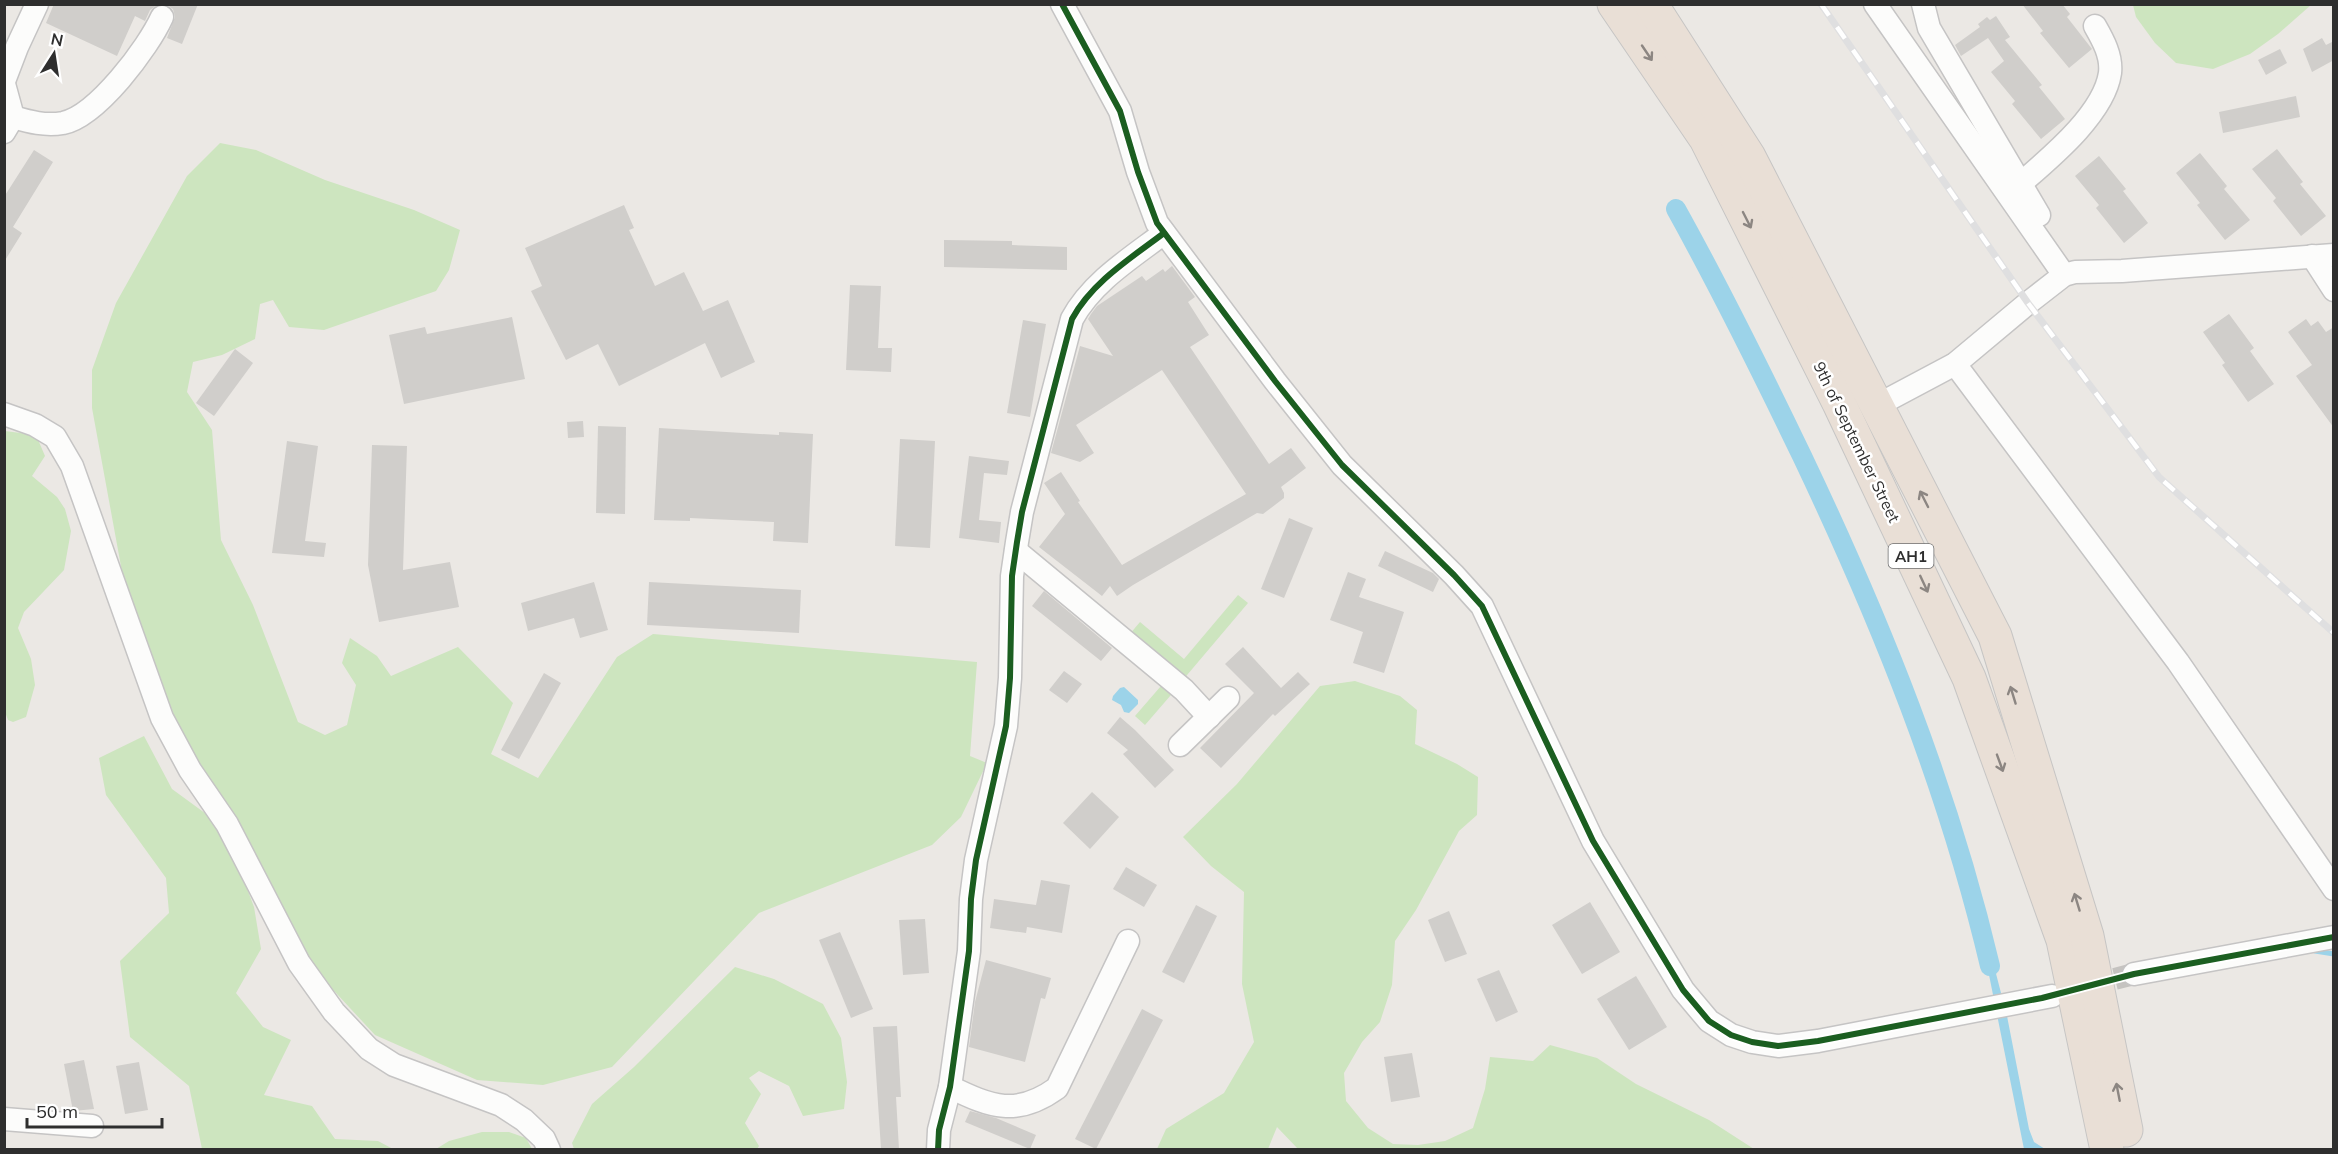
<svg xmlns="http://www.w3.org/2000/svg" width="2338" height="1154" font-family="Mulish,sans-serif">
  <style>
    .green { fill: #cde5bf }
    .water { fill: #9cd3e9 }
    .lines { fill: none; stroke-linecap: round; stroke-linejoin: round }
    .stream { stroke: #9cd3e9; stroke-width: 5 }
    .canal { stroke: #9cd3e9; stroke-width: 20 }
    .building { fill: #d0cecb }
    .minor-tunnel { stroke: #c5c3c0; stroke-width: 22; stroke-dasharray: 22 11; stroke-linecap: butt }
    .minor-casing { stroke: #c5c4c4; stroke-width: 25 }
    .highway-casing { stroke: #c6c5c4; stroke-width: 35 }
    .minor { stroke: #fcfcfb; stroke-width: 22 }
    .highway { stroke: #e9dfd6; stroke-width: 33 }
    .rail-casing { stroke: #dfdfe0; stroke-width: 7 }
    .rail { stroke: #fff; stroke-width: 4.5; stroke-dasharray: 14; stroke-linecap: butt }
    .cycleway-casing { stroke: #fff; stroke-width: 10 }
    .cycleway { stroke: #1b5e20; stroke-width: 6 }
    .oneway { stroke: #8c8682 }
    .labels { text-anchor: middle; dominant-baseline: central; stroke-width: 5; stroke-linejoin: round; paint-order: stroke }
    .shield { fill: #fff; stroke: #6d6d6d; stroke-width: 1.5 }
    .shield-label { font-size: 15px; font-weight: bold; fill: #2e2e2e }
    .street-label { font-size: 16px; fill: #2e2e2e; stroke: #fff }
  </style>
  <rect width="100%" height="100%" fill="#ebe8e4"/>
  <!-- green -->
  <g class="green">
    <path d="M2133,5V4L2311,5L2278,34L2250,54L2213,69L2176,63L2155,43L2136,17Z"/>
    <path d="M220,143L256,150L325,180L414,210L460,230L449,270L436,291L324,330L289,327L273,300L260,304L255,339L222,355L193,362L187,392L212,430L221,540L253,605L298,722L325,735L347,725L356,685L342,663L350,638L377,656L391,676L458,647L513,703L491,754L538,778L617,657L653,634L977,662L970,756L987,763L961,817L932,845L759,913L612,1067L543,1085L477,1080L375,1035L298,952L183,737L127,599L92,408V370L116,303L187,176Z"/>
    <path d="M5,431L36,435L45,456L32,476L57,497L65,509L71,531L64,570L24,612L18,628L31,659L35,685L26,717L13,722L8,720L5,712Z"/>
    <path d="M1238,595L1248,603L1182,681L1129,635L1140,622L1184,659Z"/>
    <path d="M1122,653L1177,688L1145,725L1135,716L1161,686Z"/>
    <path d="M1355,681L1400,696L1417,710L1415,744L1457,764L1478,777L1477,815L1459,831L1416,910L1395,941L1392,985L1380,1022L1362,1042L1344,1073L1346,1101L1368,1128L1393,1144L1418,1145L1445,1141L1473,1128L1485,1089L1490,1057L1533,1061L1550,1045L1597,1058L1636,1084L1709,1120L1754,1149H1298L1277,1127L1268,1149H1157L1166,1129L1224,1093L1254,1042L1242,984L1244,892L1211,866L1183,837L1237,784L1320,686Z"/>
    <path d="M144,736L172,789L224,827L254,907L261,949L236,993L263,1027L291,1040L264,1095L312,1106L335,1139L378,1141L393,1149H202L189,1086L130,1037L120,961L169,913L166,878L106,795L99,758Z"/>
    <path d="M735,967L774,979L823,1004L841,1038L847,1082L844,1109L803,1116L789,1086L759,1071L749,1078L761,1094L745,1123L759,1146L757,1149H574L572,1143L592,1104L634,1067Z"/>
    <path d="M482,1132H509L526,1138L532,1149H436L449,1141Z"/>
  </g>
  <!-- water -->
  <g class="water">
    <path d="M1124,687L1138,700V704L1129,713L1124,712L1121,705L1112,700L1113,696L1120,688Z"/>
    <path d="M1987,939L2007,1016L2029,1129L2034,1142L2045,1149H2024L1982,940Z"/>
  </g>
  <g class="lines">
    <!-- stream -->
    <path class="stream" d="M2315,951L2334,954"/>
    <!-- canal -->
    <path class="canal" d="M1676,209C1721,290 1762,373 1802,456C1881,622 1948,788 1990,966"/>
  </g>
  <!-- building -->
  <g class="building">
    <path d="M54,4H158L150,10L145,21L135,16L117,56L46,23Z"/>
    <path d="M166,4H198L182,44L167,38L175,17L173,9Z"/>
    <path d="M2022,4H2062L2070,14L2067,17L2092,49L2069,68L2040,33L2043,31Z"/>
    <path d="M1996,16L2010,37L2005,40L2042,85L2039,87L2065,119L2041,139L2012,104L2015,101L1991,72L2004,61L1988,38L1961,56L1955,45L1980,27L1978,24L1987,17L1990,20Z"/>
    <path d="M2322,38L2326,45L2334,41V60L2312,72L2303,49Z"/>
    <path d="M2280,49L2287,63L2266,75L2258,60Z"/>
    <path d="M2296,96L2300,117L2223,133L2219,112Z"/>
    <path d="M2277,149L2303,182L2300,184L2326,216L2301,236L2273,201L2276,198L2252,169Z"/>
    <path d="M34,150L53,162L13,227L22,233L4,262V197Z"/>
    <path d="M2200,153L2227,186L2224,189L2250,220L2225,240L2197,205L2200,203L2176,173Z"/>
    <path d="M2099,156L2126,189L2123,191L2148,223L2124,243L2096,208L2099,205L2075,176Z"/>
    <path d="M624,205L634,228L629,230L655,286L684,272L703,311L728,300L755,362L721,378L705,343L619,386L598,344L566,360L531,291L542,286L525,248Z"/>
    <path d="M944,240L1012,241V245L1067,247V270L944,267Z"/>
    <path d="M1172,266L1195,297L1188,302L1209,335L1190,347L1269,464L1291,448L1306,468L1281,487L1284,493V498L1263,514L1257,513L1133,585L1117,596L1110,586L1102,596L1039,547L1065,514L1044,483L1061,472L1080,501L1078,502L1122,565L1246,494L1162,370L1076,425L1094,453L1080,462L1051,453L1080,346L1113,356L1088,319L1091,314L1097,306L1142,276L1146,281L1163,269L1165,272Z"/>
    <path d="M850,285L881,286L878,348H892L891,372L846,370Z"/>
    <path d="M2229,314L2254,348L2250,351L2274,384L2248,402L2222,365L2225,363L2203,332Z"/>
    <path d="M512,317L525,379L404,404L389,335L425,327L427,334Z"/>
    <path d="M2306,319L2311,326L2318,321L2326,332L2334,327V428L2296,376L2312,365L2288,332Z"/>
    <path d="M1023,320L1046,324L1030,417L1007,413Z"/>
    <path d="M235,349L253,363L214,416L196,403Z"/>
    <path d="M583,421L584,437L568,438L567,422Z"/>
    <path d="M598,426L626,427L625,514L596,513Z"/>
    <path d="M659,428L779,435V432L813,434L808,543L773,541L774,522L690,518V521L654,520Z"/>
    <path d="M900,439L935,441L930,548L895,546Z"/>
    <path d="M287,441L318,446L305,541L326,543L324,557L272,553Z"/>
    <path d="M372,445L407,446L403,570L450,562L459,607L379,622L368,565Z"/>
    <path d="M969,456L1009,461L1007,475L984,473L979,520L1001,522L999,543L959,538Z"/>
    <path d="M1289,518L1313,528L1284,598L1261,589Z"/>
    <path d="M1385,551L1433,573L1439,579L1433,592L1378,566Z"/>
    <path d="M1348,572L1366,579L1359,597L1404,612L1384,673L1353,663L1363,632L1330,620Z"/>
    <path d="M594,582L608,630L580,638L574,618L528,631L521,603Z"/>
    <path d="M649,582L801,590L799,633L647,625Z"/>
    <path d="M1044,591L1112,648L1101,661L1032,606Z"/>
    <path d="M1243,647L1281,688L1298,672L1310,684L1275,716L1273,714L1221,768L1200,748L1254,693L1225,664Z"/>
    <path d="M1064,671L1082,684L1067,703L1049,690Z"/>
    <path d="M544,673L561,683L519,759L501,750Z"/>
    <path d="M1120,717L1135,730L1174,770L1155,788L1123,754L1128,750L1107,733Z"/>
    <path d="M1092,792L1119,817L1090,849L1063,823Z"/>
    <path d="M1126,867L1157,885L1144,907L1113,889Z"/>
    <path d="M1041,880L1070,885L1062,933L1027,927L1026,933L990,928L994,899L1036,905Z"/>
    <path d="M1590,902L1620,952L1582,974L1552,925Z"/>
    <path d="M1196,905L1217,916L1184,983L1162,972Z"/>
    <path d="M1449,911L1467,954L1445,962L1428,920Z"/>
    <path d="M925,919L929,973L903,975L899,920Z"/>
    <path d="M840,932L873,1009L851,1018L819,940Z"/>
    <path d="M986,960L1051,978L1045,999L1041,998L1025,1062L969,1047L975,1002Z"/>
    <path d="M1499,970L1518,1012L1496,1022L1477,979Z"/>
    <path d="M1636,976L1667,1027L1629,1050L1597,999Z"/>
    <path d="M1142,1009L1163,1020L1096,1149L1075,1139Z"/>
    <path d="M897,1026L901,1097H896L899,1149H881L873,1027Z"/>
    <path d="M1412,1053L1420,1097L1391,1102L1384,1057Z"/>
    <path d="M84,1060L94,1109L73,1111L64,1064Z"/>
    <path d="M139,1062L148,1110L125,1114L116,1066Z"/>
    <path d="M970,1111L996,1118L1036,1135L1030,1149L965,1122Z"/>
  </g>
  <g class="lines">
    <!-- minor-tunnel -->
    <path class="minor-tunnel" d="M2083,987L2134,974"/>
    <!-- minor casing -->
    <g class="minor-casing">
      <g id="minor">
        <path d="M1062,4L1120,111L1138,172L1157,223L1275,381L1342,465L1454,575L1482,606L1593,841L1683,990L1709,1021L1731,1035L1752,1042L1778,1046L1818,1041L2052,996"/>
        <path d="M1875,4L2064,275"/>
        <path d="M1923,4L1929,28L2039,215"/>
        <path d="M4,81L17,47L37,4"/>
        <path d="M4,84L13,117L4,132"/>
        <path d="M13,117C30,122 45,126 63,123C97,116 148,48 162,17"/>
        <path d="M2020,184C2050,158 2104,114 2110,73C2112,56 2103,40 2095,26"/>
        <path d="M2312,256L2334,290"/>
        <path d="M1955,364L2178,662L2334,889"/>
        <path d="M1876,406L1955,364L2028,303L2064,275L2075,272L2122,271L2334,255"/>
        <path d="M4,414L35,425L55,437L72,466L162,718L190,770L227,824L299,963L334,1012L369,1049L394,1065L501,1105L524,1120L544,1139L549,1150"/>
        <path d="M1016,551L1184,690L1209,717"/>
        <path d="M1180,745L1228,698"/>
        <path d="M2134,974L2334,937"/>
        <path d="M950,1087C991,1107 1017,1117 1057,1088L1128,941"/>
        <path d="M4,1119L92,1126"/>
        <path d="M938,1150L939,1130L950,1087L969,951L971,899L976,860L1006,726L1010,678L1012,576L1017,542L1022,512L1072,319C1092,282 1131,258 1164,233"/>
      </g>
    </g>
    <!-- highway casing -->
    <g class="highway-casing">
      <g id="highway">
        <path d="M1614,4L1706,139L1839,403L1969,678L2063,940L2107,1150"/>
        <path d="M1651,4L1749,157L1995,636L2087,936L2126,1130"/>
      </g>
    </g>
    <!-- minor -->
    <use href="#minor" class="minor"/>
    <!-- highway -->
    <use href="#highway" class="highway"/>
    <!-- rail casing -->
    <g class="rail-casing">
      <path id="rail" d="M1821,4L2028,303L2159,477L2334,633"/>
    </g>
    <!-- rail -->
    <use href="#rail" class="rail"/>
    <!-- cycleway casing -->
    <g class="cycleway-casing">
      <g id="cycleway">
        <path d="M1062,4L1120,111L1138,172L1157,223L1275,381L1342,465L1454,575L1482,606L1593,841L1683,990L1709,1021L1731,1035L1752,1042L1778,1046L1818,1041L2042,998L2134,974L2334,937"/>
        <path d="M938,1150L939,1130L950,1087L969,951L971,899L976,860L1006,726L1010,678L1012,576L1017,542L1022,512L1072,319C1092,282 1131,258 1164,233"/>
      </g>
    </g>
    <!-- cycleway -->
    <use href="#cycleway" class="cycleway"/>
  </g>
  <!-- one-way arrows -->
  <defs><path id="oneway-shaft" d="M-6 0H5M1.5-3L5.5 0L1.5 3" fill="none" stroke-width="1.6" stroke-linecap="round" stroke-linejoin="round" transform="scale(1.5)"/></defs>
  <g class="oneway">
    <use href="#oneway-shaft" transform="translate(1647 53) rotate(56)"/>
    <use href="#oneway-shaft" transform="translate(1747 220) rotate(63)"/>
    <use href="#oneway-shaft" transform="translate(1924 499) rotate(-117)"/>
    <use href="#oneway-shaft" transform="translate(1924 584) rotate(65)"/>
    <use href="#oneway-shaft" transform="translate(2013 695) rotate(-107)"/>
    <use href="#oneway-shaft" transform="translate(2000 763) rotate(70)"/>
    <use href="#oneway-shaft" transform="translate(2077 902) rotate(-107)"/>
    <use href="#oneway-shaft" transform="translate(2118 1092) rotate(-101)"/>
  </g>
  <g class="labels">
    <!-- shield labels -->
    <rect class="shield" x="1888.5" y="544" width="45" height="24" rx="4.5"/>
    <g class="shield-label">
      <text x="1911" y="556">AH1</text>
    </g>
    <!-- street labels -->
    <g class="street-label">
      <text transform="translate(1857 442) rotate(64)">9th of September Street</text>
    </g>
  </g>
  <!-- border -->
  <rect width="2338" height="1154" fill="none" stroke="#2e2e2e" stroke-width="12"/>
  <!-- north arrow -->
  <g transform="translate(54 54) rotate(12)" stroke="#ffffff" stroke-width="4.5" paint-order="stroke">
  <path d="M0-4.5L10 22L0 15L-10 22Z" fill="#2e2e2e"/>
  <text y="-9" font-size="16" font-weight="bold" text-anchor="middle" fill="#2e2e2e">N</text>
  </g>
  <!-- scale -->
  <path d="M27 1118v9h135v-9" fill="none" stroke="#2e2e2e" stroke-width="3"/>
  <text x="36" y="1118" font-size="18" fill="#2e2e2e" stroke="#ffffff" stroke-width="4.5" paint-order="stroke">50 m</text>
</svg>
